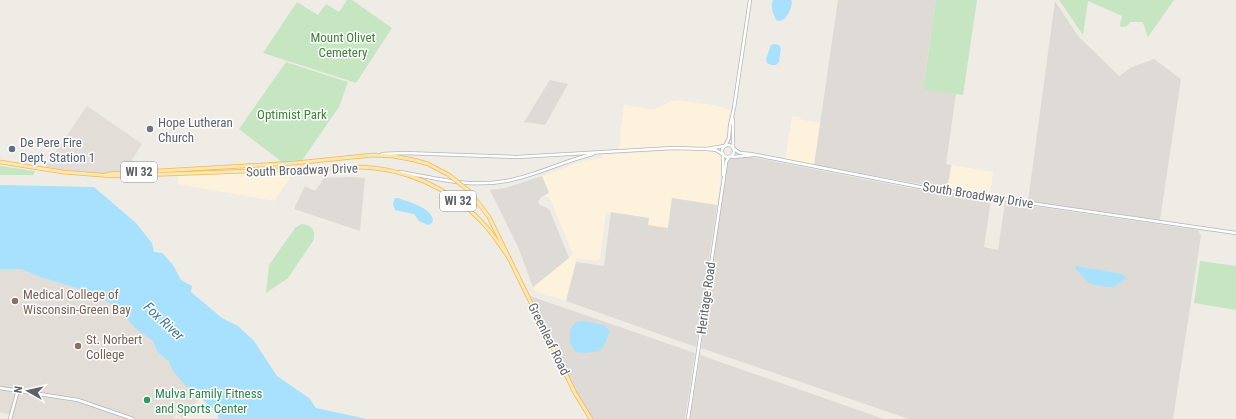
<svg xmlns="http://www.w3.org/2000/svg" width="1236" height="419" font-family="'Roboto Condensed',sans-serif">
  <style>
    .commercial { fill: #fdf2dc }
    .industrial { fill: #dedbd7 }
    .education { fill: #e2ddd6 }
    .green { fill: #c6e6c2 }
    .water { fill: #a7e1fd }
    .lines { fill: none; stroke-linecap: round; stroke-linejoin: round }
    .secondary-casing { stroke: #b1b6ba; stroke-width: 4 }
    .primary-casing { stroke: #efb75e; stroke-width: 4.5 }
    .secondary { stroke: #fff; stroke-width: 2.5 }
    .primary { stroke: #fde7ac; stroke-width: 3 }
    .primary-bridge-casing { stroke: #efb75e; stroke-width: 4.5; stroke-linecap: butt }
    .primary-bridge { stroke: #fde7ac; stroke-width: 3 }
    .worship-dot { fill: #6b7280; stroke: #fff; stroke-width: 1.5 }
    .service-dot { fill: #5c6f8a; stroke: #fff; stroke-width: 1.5 }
    .education-dot { fill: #8d6e63; stroke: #fff; stroke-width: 1.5 }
    .leisure-dot { fill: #2e9e5b; stroke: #fff; stroke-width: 1.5 }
    .labels { text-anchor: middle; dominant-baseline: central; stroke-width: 3; stroke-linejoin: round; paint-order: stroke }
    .shield { fill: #fff; stroke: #8e9193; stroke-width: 1 }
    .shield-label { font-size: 12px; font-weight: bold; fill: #5d6265 }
    .park-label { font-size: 13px; fill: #3b8336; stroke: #fff }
    .worship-label { font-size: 13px; fill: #5b616d; stroke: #fff; text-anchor: start }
    .service-label { font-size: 13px; fill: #4e5e75; stroke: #fff; text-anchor: start }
    .street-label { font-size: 13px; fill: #5d6265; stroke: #fff }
    .education-label { font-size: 13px; fill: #785e54; stroke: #fff; text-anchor: start }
    .leisure-label { font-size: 13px; fill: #27864d; stroke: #fff; text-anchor: start }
    .water-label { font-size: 14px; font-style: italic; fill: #3e779e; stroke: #fff }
  </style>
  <rect width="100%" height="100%" fill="#efece5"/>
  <!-- commercial -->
  <g class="commercial">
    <path d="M678,100L713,105L730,110L731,112L728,125V137L725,143L720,145L707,149L687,148L617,151L621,142L620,136L624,105L653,109L658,108L671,101Z"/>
    <path d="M792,116L799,117L802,120L822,123L816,167L785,161Z"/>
    <path d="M679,150L715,151L721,154L722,167L717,205L672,198L668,228L648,225L649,218L606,212L600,259L597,261L577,258L566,301L535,291L533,287L573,254L550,199L548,197L544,195L549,193L542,176L582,161L603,158V155Z"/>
    <path d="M952,165L993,172L991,188L988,194L948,189Z"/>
    <path d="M296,170L274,201L178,184V175Z"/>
  </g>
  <!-- industrial -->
  <g class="industrial">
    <path d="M838,0H936L923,88L956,94L946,164L951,165L947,189L814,165Z"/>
    <path d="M1055,1L1078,36L1119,76L1132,67L1154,59L1181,79L1160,220L1028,201Z"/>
    <path d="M550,80L568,84L545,125L524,122Z"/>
    <path d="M735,157H752L910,188L991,200L984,247L998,250L1005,202L1198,230L1201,236L1173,419H909L701,348L727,164L730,159Z"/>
    <path d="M542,176L549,193L541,197L538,202L540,205L547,208L550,211L569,258L533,287L518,247L490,190L505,188Z"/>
    <path d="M351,177L365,178L360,231L294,209L305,186L315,191L324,178Z"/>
    <path d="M672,198L717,205L696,347L566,301L576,262L604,266L611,212L649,218L648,225L668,228Z"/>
    <path d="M527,295L695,353L685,419H591L584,409Z"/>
    <path d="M700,355L778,382L884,419H690Z"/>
  </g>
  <!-- education -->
  <g class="education">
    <path d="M87,106L142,144L132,160L150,171L103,175L44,169Z"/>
    <path d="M12,268L21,269L40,277L95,294L118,309L137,330L153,341L157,351L164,359L169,361L178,377L200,397L184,419L176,414L173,419H12L13,415L0,412V269Z"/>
  </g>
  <!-- green -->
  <g class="green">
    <path d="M347,0H352L392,28L356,83L263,53L297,2L318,15L326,4L339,12Z"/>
    <path d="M936,0H977L963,95L923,89Z"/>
    <path d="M1059,0H1174L1148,37C1145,32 1146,27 1142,22H1131L1127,26L1121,27L1120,25L1122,16L1088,1L1083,35Z"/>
    <path d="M286,62L348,82L339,107L301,162L283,163L239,129Z"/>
    <path d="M0,166L35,171V172L33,175H0Z"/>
    <path d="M301,224C311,224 317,231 313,241L288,278L266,293L269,265L295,228Z"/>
    <path d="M1200,261L1236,266V310L1194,303Z"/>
  </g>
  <!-- water -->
  <g class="water">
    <path d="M773,0H791L792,2C791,10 786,22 777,21C773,14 770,8 773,0Z"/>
    <path d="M775,44L779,45L781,48L779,62L776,65H771L767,63L766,59L771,45Z"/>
    <path d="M0,185L94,187L136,223L152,243L154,252L162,253L173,265L181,280L192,286L191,292L222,318L238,326L254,341L277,376L309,398L316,408L367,419H219L218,417L216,411C203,399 173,379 169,361L165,359L157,351L153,341L137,330L118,309L103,299L92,293L40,277L21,269H0Z"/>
    <path d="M395,198H398C411,203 428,206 433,219L432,223L428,225L419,221L414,214L395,210L393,204Z"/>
    <path d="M1077,266L1122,274L1127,278L1125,280L1113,287H1108L1090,284L1075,268V267Z"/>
    <path d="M584,321C592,323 607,323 610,332C608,335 605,344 603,347C598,354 582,353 575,352L570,342V330L576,322Z"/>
  </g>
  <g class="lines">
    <!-- secondary casing -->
    <g class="secondary-casing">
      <g id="secondary">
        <path d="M733,119V148"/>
        <circle cx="728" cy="151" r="6"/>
        <path d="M725,146L729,138L730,125L734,108L750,0"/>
        <path d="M707,149L724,146"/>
        <path d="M734,149L740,153L751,154L920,187L1236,233"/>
        <path d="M382,154L404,153L517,157L673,148L707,149L716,150L722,154"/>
        <path d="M723,156V175"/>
        <path d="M732,157L754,155"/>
        <path d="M400,172C434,178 471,188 506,181C536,176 563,161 593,154"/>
        <path d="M0,388L78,400L133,419"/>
        <path d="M10,419L18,390"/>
        <path d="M688,419L724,177L726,162L729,157"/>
      </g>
    </g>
    <!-- primary casing -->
    <g class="primary-casing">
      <g id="primary">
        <path d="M0,162L63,172L113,176L357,167C403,167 450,188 481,221C492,232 500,245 509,258"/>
        <path d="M107,174L295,163L373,155L393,156L414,160L428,164L449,175"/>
        <path d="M469,191L489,217L575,393L591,419"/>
      </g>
    </g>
    <!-- secondary -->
    <use href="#secondary" class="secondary"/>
    <!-- primary -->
    <use href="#primary" class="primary"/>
    <!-- primary-bridge casing -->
    <g class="primary-bridge-casing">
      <path id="primary-bridge" d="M449,175L469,191"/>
    </g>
    <!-- primary-bridge -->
    <use href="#primary-bridge" class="primary-bridge"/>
  </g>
  <!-- markers -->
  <circle class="worship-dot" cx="150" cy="129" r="4"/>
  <circle class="service-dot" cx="12" cy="149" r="4"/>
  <g class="education-dot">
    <circle cx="15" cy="301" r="4"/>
    <circle cx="78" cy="346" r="4"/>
  </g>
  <circle class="leisure-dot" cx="147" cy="400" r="4"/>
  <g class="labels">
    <!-- shield labels -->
    <g class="shield">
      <rect x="121" y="162" width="36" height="20" rx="3"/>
      <rect x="440" y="191" width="36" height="20" rx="3"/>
    </g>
    <g class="shield-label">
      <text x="139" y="172">WI 32</text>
      <text x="458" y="201">WI 32</text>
    </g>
    <!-- park labels -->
    <g class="park-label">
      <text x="343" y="37">Mount Olivet<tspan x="343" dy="15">Cemetery</tspan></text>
      <text x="292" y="114">Optimist Park</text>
    </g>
    <!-- worship labels -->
    <g class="worship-label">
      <text x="158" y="122">Hope Lutheran<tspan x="158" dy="15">Church</tspan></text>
    </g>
    <!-- service labels -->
    <g class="service-label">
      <text x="20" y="142">De Pere Fire<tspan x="20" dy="15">Dept, Station 1</tspan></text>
    </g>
    <!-- street labels -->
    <g class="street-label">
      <text transform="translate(302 170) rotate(-2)">South Broadway Drive</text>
      <text transform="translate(978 195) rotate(9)">South Broadway Drive</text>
      <text transform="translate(706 298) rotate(-82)">Heritage Road</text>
      <text transform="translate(549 339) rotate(64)">Greenleaf Road</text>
    </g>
    <!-- education labels -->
    <g class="education-label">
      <text x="23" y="294">Medical College of<tspan x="23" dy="15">Wisconsin-Green Bay</tspan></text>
      <text x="86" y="339">St. Norbert<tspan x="86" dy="15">College</tspan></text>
    </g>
    <!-- leisure labels -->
    <g class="leisure-label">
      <text x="155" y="393">Mulva Family Fitness<tspan x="155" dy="15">and Sports Center</tspan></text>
    </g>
    <!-- water labels -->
    <g class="water-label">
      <text transform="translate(164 321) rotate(43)">Fox River</text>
    </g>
  </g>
  <!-- north arrow -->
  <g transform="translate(28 391) rotate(278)" stroke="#ffffff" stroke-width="3" paint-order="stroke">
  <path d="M0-3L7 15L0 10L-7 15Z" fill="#5d6265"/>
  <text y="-6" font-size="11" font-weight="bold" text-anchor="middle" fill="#5d6265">N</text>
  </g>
</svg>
